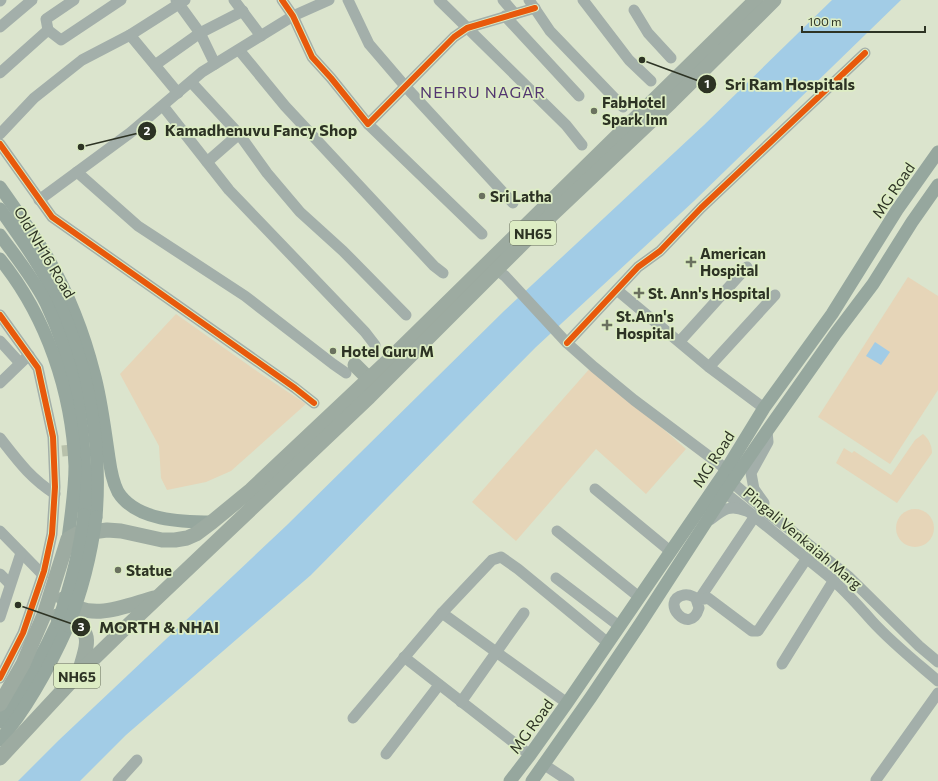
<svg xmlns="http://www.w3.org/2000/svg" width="938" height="781" font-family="Commissioner,sans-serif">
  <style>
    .green { fill: #e6d5b8 }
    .water { fill: #a2cce6 }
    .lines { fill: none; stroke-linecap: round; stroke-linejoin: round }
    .minor-tunnel { stroke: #b8c1ab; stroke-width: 11; stroke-dasharray: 11 5.5; stroke-linecap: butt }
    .minor { stroke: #a3afaa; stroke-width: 11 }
    .major { stroke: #96a79e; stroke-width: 13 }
    .highway { stroke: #9daba1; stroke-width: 15 }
    .major-bridge { stroke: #96a79e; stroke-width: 13 }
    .cycleway-casing { stroke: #ddedc4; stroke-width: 8 }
    .cycleway { stroke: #e8590c; stroke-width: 6 }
    .poi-dot { fill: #6a715f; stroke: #ddedc4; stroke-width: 1.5 }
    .labels { text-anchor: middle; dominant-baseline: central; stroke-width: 3.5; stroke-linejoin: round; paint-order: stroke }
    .shield { fill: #ddedc4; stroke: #626b54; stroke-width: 1 }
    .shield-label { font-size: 14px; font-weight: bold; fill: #2d3324 }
    .poi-label { font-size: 15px; font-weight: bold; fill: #2d3324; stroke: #ddedc4; text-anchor: start }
    .street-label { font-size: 15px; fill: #2d3324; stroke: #ddedc4 }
    .neighbourhood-label { font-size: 16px; letter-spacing: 1px; fill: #533671; stroke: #ddedc4 }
    .leader { fill: none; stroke: #2d3324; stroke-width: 1.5 }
    .callout-dot { fill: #2d3324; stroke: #ddedc4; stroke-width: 1.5 }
    .mark-label { font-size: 12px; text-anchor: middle; font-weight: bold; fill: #fff }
    .callout-label { font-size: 16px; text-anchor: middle; font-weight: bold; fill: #2d3324; stroke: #ddedc4; stroke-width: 3.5; stroke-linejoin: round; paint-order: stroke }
  </style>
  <rect width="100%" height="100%" fill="#dbe4cd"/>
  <!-- green -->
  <g class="green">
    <path d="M908,277L938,296V390L890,464L818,417Z"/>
    <path d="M176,314L261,374L306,404L231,471L206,482L167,490L161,478L159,446L120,374Z"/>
    <path d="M592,366L686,449L646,494L596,449L516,541L472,502Z"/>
    <path d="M923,434C929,439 932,446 932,453L897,503L836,463L844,448L852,453L854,451L891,475L915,440Z"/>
    <circle cx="915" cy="528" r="19"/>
  </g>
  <!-- water -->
  <g class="water">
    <path d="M832,0H901L694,201L536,347L311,575L126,735L80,781H18L59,740L287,525L504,311L704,125Z"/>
    <path d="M875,342L890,352L881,365L866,356Z"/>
  </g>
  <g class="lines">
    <!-- minor-tunnel -->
    <path class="minor-tunnel" d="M62,451L82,449"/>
    <!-- minor -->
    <g class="minor">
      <path d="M176,0L200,33L215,64"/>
      <path d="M234,0L261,36"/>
      <path d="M282,0L293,16L312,57L331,78L368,124L454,37L467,28L535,8"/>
      <path d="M348,0L369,44L405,86L513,203"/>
      <path d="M439,0L566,125L582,145"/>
      <path d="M503,0L515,14"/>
      <path d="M529,0L550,31L623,107"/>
      <path d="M583,0L629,60L651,81"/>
      <path d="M0,1L1,0"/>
      <path d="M634,10L648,33L671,58"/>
      <path d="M505,16L579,96"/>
      <path d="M0,27L32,0"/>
      <path d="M48,30L46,19L74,0"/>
      <path d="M130,35L178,93"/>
      <path d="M239,50L285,106L434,266L443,273"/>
      <path d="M155,65L200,33L243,11"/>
      <path d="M0,73L48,30L61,40L121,0"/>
      <path d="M191,82L239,134L267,173L300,212L343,251L406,315"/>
      <path d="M163,106L229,190L365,332L375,345"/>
      <path d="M368,124L482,234"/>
      <path d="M0,134L34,98L82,60L130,35L185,0"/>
      <path d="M0,144L52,217L295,388L314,403"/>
      <path d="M207,162L239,134"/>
      <path d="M77,172L138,226L245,296L333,364L346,373"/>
      <path d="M39,200L130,133L202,72L293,16L329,0"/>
      <path d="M497,270L505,276L567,343L594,367L634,400L726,469"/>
      <path d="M617,290L709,367L764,408"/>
      <path d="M0,315L38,368L53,437L55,487L52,534L44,571L23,633L0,678"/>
      <path d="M0,341L20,363"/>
      <path d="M680,341L747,267"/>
      <path d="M567,343L638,267L660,251L701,208L865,53"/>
      <path d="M709,367L775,295"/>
      <path d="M0,383L29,355"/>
      <path d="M0,438C18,461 30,478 55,494"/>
      <path d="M727,478L770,515L792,531L848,576L919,646L938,662"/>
      <path d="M718,487L827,575C844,589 858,605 872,621C892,643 916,662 938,681"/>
      <path d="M595,489L670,551"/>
      <path d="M764,503L754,489L751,473L768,442L767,431"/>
      <path d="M710,520C723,510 729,504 746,511"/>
      <path d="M0,531L43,575"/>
      <path d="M557,531L639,597"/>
      <path d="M0,574L10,584"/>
      <path d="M556,578L619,626"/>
      <path d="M700,598L755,516"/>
      <path d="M696,599L699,608C690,638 658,600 684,595C690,594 691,596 696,598C699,600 705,599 708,598L752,631H758L807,558"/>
      <path d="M442,613L567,703"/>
      <path d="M0,617L21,553"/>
      <path d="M404,657L530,755"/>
      <path d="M782,664L834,580"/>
      <path d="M461,702L524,613"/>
      <path d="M353,718L442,613L492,560L501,557L518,569L608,643"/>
      <path d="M386,754L439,685"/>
      <path d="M543,764L569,781"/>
      <path d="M876,780L938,693"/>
      <path d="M118,781L137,760"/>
    </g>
    <!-- major -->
    <g class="major">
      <path d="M0,187C17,211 34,235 49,260C69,295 84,334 94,373C101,398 104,424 108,451C110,464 111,479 118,492C136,521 182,522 212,522"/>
      <path d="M0,209C21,239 43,269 58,301C89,368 102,444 96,517"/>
      <path d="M0,235C16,257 34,279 46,303C72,358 84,418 85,478C85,490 85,502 84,515"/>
      <path d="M0,259C47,317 72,392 75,466C75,490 71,515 68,539"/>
      <path d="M0,722C23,689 41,659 58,622"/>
      <path d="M0,740C29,706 50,666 68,626"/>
      <path d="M510,781L530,755L567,703L723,475L764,408L832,314L897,210L938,152"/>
      <path d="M532,781L591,697L640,624L732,482L767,431L836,333L873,284L912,222L938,185"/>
    </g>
    <!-- highway -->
    <g class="highway">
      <path d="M355,365L369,379"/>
      <path d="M63,599C90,623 125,606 154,598"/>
      <path d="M57,616C95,630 89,638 79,673"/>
      <path d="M0,704L23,664L44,615L68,539L77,534L107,530L121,531L162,540H175L187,538L196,534L212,522L251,490L389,360L756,0"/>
      <path d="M0,758L79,673L121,632L369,397L542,224L671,102L774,0"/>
    </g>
    <!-- major-bridge -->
    <g class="major-bridge">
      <path d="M58,622C70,587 80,552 84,515"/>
      <path d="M68,626C83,589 91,556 96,517"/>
    </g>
    <!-- cycleway casing -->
    <g class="cycleway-casing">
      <g id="cycleway">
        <path d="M282,0L293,16L312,57L331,78L368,124L454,37L467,28L535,8"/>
        <path d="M0,144L52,217L295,388L314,403"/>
        <path d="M0,315L38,368L53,437L55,487L52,534L44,571L23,633L0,678"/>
        <path d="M567,343L638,267L660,251L701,208L865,53"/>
      </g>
    </g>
    <!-- cycleway -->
    <use href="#cycleway" class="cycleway"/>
  </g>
  <!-- markers -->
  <g class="poi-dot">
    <circle cx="594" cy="111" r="4"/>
    <circle cx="482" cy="196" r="4"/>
    <path d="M689 256h4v4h4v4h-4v4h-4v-4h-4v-4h4z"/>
    <path d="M637 287h4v4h4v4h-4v4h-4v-4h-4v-4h4z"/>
    <path d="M605 319h4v4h4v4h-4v4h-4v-4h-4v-4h4z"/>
    <circle cx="333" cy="351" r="4"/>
    <circle cx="118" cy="570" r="4"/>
  </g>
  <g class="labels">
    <!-- shield labels -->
    <g class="shield">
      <rect x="510" y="221" width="46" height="24" rx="3"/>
      <rect x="54" y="664" width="46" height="24" rx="3"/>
    </g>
    <g class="shield-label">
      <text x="533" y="233">NH65</text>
      <text x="77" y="676">NH65</text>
    </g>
    <!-- poi labels -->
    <g class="poi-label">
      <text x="602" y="102">FabHotel<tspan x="602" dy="17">Spark Inn</tspan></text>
      <text x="490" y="196">Sri Latha</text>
      <text x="700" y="253">American<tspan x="700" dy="17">Hospital</tspan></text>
      <text x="648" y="293">St. Ann's Hospital</text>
      <text x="616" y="316">St.Ann's<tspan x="616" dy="17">Hospital</tspan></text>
      <text x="341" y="351">Hotel Guru M</text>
      <text x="126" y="570">Statue</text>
    </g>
    <!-- street labels -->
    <g class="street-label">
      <text transform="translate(893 190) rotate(-56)">MG Road</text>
      <text transform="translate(45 252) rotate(59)">Old NH16 Road</text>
      <text transform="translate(713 459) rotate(-57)">MG Road</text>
      <text transform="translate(803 538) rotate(40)">Pingali Venkaiah Marg</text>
      <text transform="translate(531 726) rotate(-54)">MG Road</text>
    </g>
    <!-- neighbourhood labels -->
    <g class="neighbourhood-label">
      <text x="483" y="91">NEHRU NAGAR</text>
    </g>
  </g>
  <!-- callouts -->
  <path class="leader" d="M642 60L707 84M81 147L147 131M18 605L81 627"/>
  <g class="callout-dot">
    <circle cx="642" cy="60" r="4"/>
    <circle cx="81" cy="147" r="4"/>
    <circle cx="18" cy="605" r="4"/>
    <circle cx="707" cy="84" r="10"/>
    <circle cx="147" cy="131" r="10"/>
    <circle cx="81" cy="627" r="10"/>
  </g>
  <g class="mark-label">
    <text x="707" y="88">1</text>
    <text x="147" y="135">2</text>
    <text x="81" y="631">3</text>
  </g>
  <g class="callout-label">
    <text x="790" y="90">Sri Ram Hospitals</text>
    <text x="261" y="136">Kamadhenuvu Fancy Shop</text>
    <text x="159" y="633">MORTH &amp; NHAI</text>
  </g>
  <!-- scale -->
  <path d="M802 26v6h123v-6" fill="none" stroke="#2d3324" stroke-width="2"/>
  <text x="808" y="26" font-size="12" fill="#2d3324" stroke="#ddedc4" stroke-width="3" paint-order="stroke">100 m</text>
</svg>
